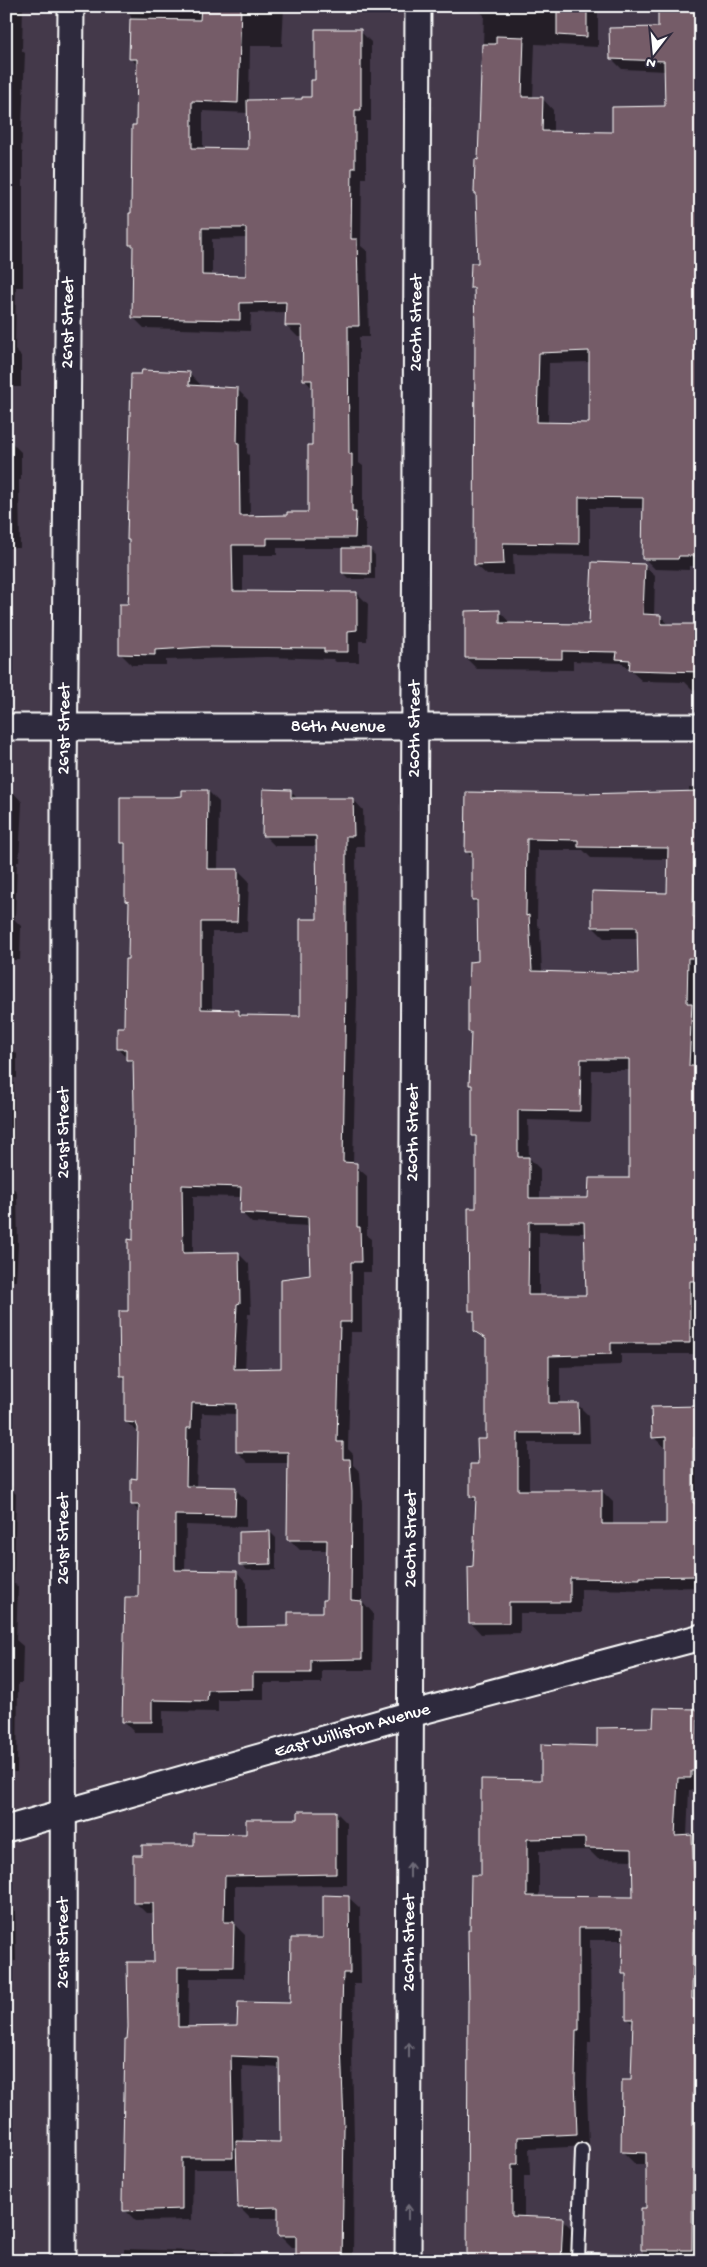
<svg xmlns="http://www.w3.org/2000/svg" width="707" height="2267" font-family="'Gochi Hand',sans-serif">
  <style>
    .shadow { fill: #0007; fill-rule: evenodd }
    .building { fill: #745c67; stroke: #fff; fill-rule: evenodd }
    .lines { fill: none; stroke-linecap: round; stroke-linejoin: round }
    .service-casing { stroke: #fff; stroke-width: 16 }
    .minor-casing { stroke: #fff; stroke-width: 29 }
    .service { stroke: #2f2a3d; stroke-width: 12 }
    .minor { stroke: #2f2a3d; stroke-width: 25 }
    .oneway { stroke: #6d6a77 }
    .labels { text-anchor: middle; dominant-baseline: central; stroke-width: 4; stroke-linejoin: round; paint-order: stroke }
    .street-label { font-size: 18px; fill: #fff; stroke: #2f2a3d }
  </style>
  <rect width="100%" height="100%" fill="#44394a"/>
  <filter id="ink" filterUnits="userSpaceOnUse"><feTurbulence type="fractalNoise" baseFrequency=".02" numOctaves="2"/><feDisplacementMap in="SourceGraphic" scale="10" xChannelSelector="R" yChannelSelector="G"/><feConvolveMatrix kernelMatrix="1 2 1 2 8 2 1 2 1" color-interpolation-filters="sRGB"/></filter>
  <g filter="url(#ink)">
    <!-- shadow -->
    <g class="shadow">
      <path d="M6,6H23L22,51L25,53L21,151L23,153V287H16L15,350L21,356V387H13V389H6Z"/>
      <path d="M120,6H284L282,46H250L249,101L304,100L312,98L316,81L360,31L371,42V121H366V178H362L361,246L367,251L369,337H359V463L363,466V520L366,524V549H369L375,555V579H349L343,573V548H277V555H243V592L357,593L368,604L367,641H359V662H336L333,659L267,657L166,660V665H132L121,654L129,606L130,542L128,539L189,373L200,384V387L237,389L248,400L247,453L249,455L250,517L288,516L309,513L313,447V389L304,379L303,337H298L287,326V312L251,313L250,331L144,328L133,317L134,249L130,245L138,126V66L131,58V16ZM203,111L249,113L250,151L203,150ZM247,238V277L212,276V239Z"/>
      <path d="M473,6H598V47L535,44L533,98H542L553,110V132L613,133L666,107V71L622,69L611,58L659,28L701,6V566H689V570L655,569L644,558V508H590V555L513,554L514,575H487L475,564V291L472,287L479,264L477,194L475,192L479,161L484,15ZM591,362L590,425L548,424L549,363Z"/>
      <path d="M6,441H10L21,452V480H19L20,548H6Z"/>
      <path d="M644,565L655,576L654,616H661L670,626L701,625V690H693L685,682L642,681L622,663L573,661V670L477,669L466,658L500,612L511,624L591,626Z"/>
      <path d="M689,788L701,789V969H698V1011L701,1014L700,1354H621V1365L560,1367V1404L578,1405L589,1416L590,1443H529V1491H602L613,1502V1525L667,1526V1449L653,1437L699,1408L701,1410V1587L651,1588V1590L581,1589V1613H520V1633L481,1634L470,1622L477,1503L471,1497L487,1440V1342L475,1331L476,1316L471,1311L477,1209V1140L474,1136V1087L471,1084L473,1035L469,1032L479,963L478,905L473,900L474,859L466,851L581,795L689,792ZM538,850H583L591,858L669,859L668,894L593,927L604,938H638L639,976L542,972L540,928L537,925ZM592,1070H631L630,1180L589,1199H540V1169L529,1158L528,1120L591,1122ZM539,1232L586,1233L587,1296H539Z"/>
      <path d="M6,790H11L22,802L19,862H17L15,920L21,926L20,960H9L8,1045L17,1054V1078H14L13,1188L17,1192L18,1245L16,1281H13L10,1378H6Z"/>
      <path d="M208,791L219,802L218,870H238L249,881L247,932H212V1011H239L244,1017H301L318,920V846H275L264,835L290,791L298,799H353L363,810L364,846H356L357,998L353,1164L367,1176V1236L371,1239V1272H362V1332H351L348,1449L353,1454V1465L360,1472L362,1504V1601L373,1613L372,1670H322V1683H264V1700H218V1712L163,1711V1732H134L123,1721L139,1598L140,1512L132,1504L138,1480L139,1433L126,1422V1381L121,1376L129,1312L134,1241L135,1067L118,1048L126,1028L130,961V905L126,901V847L121,842L173,798ZM193,1196L242,1197L241,1212L252,1223L310,1226L311,1276L282,1369L245,1370L248,1314H251L249,1264L238,1253L193,1254ZM202,1413L237,1414V1452L248,1463H289V1539L300,1550H328L327,1602L324,1613L289,1627L247,1628V1583L237,1572L185,1571L186,1525L246,1527V1500L235,1489L196,1487L198,1438H202Z"/>
      <path d="M6,1480L13,1487V1491L16,1494L14,1583L18,1587L16,1640L23,1646L22,1683H18L17,1772H6Z"/>
      <path d="M270,1532L276,1538V1570H247L241,1564Z"/>
      <path d="M695,1710L701,1716V1790H689L687,1836H691L701,1846V2261H643V2210H647V2164H635L623,2152L633,2082L634,2025L627,2018V1977L623,1973L624,1940H590L591,2042H588L587,2092L589,2146L529,2149L530,2176H524V2218L562,2219L574,2231V2261H468L472,1931L482,1877L542,1781L598,1747L655,1728ZM589,1850L598,1859L633,1860L634,1898L539,1897V1851Z"/>
      <path d="M336,1812L347,1823V1885L235,1886V1925L245,1935L244,1978H189L188,2028L238,2027L291,2005L348,1897L360,1908L361,1984H354L352,2055L354,2139L353,2261H297V2247H291L279,2235V2218H250L239,2207L238,2169H193L192,2220L136,2221L125,2210L123,2149H125L128,2041L155,1963L154,1913H146L135,1902L143,1856L248,1835ZM242,2066L281,2068V2143L243,2142Z"/>
      <path d="M6,1901L15,1909L16,1961H7L8,1995H6Z"/>
      <path d="M6,2044L9,2046L10,2105L13,2108V2261H6Z"/>
      <path d="M124,2249L233,2252L241,2261H124Z"/>
    </g>
    <!-- building -->
    <g class="building">
      <path d="M201,6H241L238,103L192,101V148L248,149L247,100L302,99V97H311V80H315V29H361V110H355V168H352L351,239H357L359,326H348L349,454H352V512H356L355,538H267V545H232L233,591L357,592V630L348,631V652H324V648L203,647L155,650V655L119,654V604H128L129,589V540H127L131,374H141L142,370L190,372L189,385L238,388L237,443H239L240,516L287,515V512H308V445H312V380H303L302,326H285L286,302L240,303V320L132,318L133,245H129V213H131L132,125H136L137,59H129L130,19L200,20ZM202,228H246V276L202,275Z"/>
      <path d="M557,6H587V37L557,35Z"/>
      <path d="M658,6H701V556H679L678,559H642L643,498L579,497V544L503,543L504,564L474,565L475,330L474,288H470L471,263H478L476,193H474L475,159L478,160L482,44H496V36L524,37L522,97H543L542,131L612,132V107L665,106L664,61L610,59L609,28L658,27ZM589,351V423L537,422L539,353Z"/>
      <path d="M342,548H370V574L342,573Z"/>
      <path d="M592,562L645,564L643,614L661,615V624H701V672L629,670L630,660L616,659L617,652L562,651V659L465,658V611L500,610V623L589,624Z"/>
      <path d="M263,789L291,790V798H353L354,836H346V986L343,1162L357,1163V1227H360L361,1262H351V1322H340L337,1442H343V1459H350L352,1492L351,1600L362,1601V1659L311,1660V1673H253V1689L208,1690L207,1701L152,1700V1722H122L125,1597H138L139,1505H131V1478L137,1479L138,1428L136,1423L125,1422V1376H120L119,1311H128V1239L133,1240L134,1106L133,1060H126V1049H117V1027H124L125,959H128L129,902L125,901V843H120V797H173L182,796V790H208L207,869H238V897L237,922H201V1009L239,1010V1015L300,1016V919H317L316,836H262ZM182,1185L241,1187L240,1213L308,1217L310,1275L281,1279V1368L234,1369L237,1304L240,1303L239,1252L183,1253ZM192,1403L236,1404V1452H288L287,1540H327L326,1600H323V1612H288V1626L237,1627V1571L175,1570V1515L235,1516L236,1487L186,1486L187,1428H191Z"/>
      <path d="M701,791V856H694L693,917H696V958H688L687,1003H692L689,1066H701V1089L698,1088L697,1148H701V1181H697V1252H700V1281H690V1343H611V1354L549,1356V1403H578L579,1433H518V1490H602V1524H666V1437L652,1438L651,1407L699,1406L701,1437H694V1448H693V1503H695L696,1506H701V1558H696V1576L640,1577V1579L570,1578V1602H509V1623H469L468,1567L473,1566L476,1497H470V1464H478L477,1439H486V1339L474,1331V1311H469L468,1208H476V1136H472V1085H469L471,1032H468V1003L469,962L478,961L477,900H472V852H465L466,792L581,794ZM527,839L578,840V847L668,848L667,893L592,891V927H637L638,974L532,971L529,915L526,916ZM581,1059H629V1178H589L588,1198H529V1157H518V1110L580,1111ZM529,1222H584L586,1295H528Z"/>
      <path d="M270,1531L271,1564L239,1565V1532Z"/>
      <path d="M654,1708L696,1709L698,1712L696,1771H691V1778H678L675,1836L692,1835L694,1882L692,1999H694L692,2250H641V2208H646V2153L621,2152L622,2080H631L633,2019H626V1974H622L623,1928H579V2030H576L575,2079L577,2134L518,2137V2164H512V2216L563,2218L561,2261H467L468,1999H469L468,1930H470L471,1875H481V1779L541,1780V1744L597,1746V1728L653,1727ZM585,1838V1848L632,1849L633,1897L527,1896V1839Z"/>
      <path d="M298,1811H336V1874L225,1876L224,1922H234L233,1967H178V2027L237,2026L238,2002L290,2003L291,1938H323V1895L349,1896L350,1973H343L341,2043L344,2127L342,2261H296V2236H278V2207L238,2208L236,2141L280,2142L279,2058L231,2056L233,2158H182V2209L123,2211V2202H122L125,2039H127L128,2027L127,1962H154L153,1903H133V1855H142V1845H194V1833L246,1834V1819H298Z"/>
    </g>
    <g class="lines">
      <!-- service casing -->
      <g class="service-casing">
        <g id="service">
          <path d="M578,2260L631,2261"/>
          <path d="M578,2261L582,2150"/>
        </g>
      </g>
      <!-- minor casing -->
      <g class="minor-casing">
        <g id="minor">
          <path id="s1" d="M6,727H701"/>
          <path id="s2" d="M6,1829L411,1714L701,1637"/>
          <path id="s3" d="M63,2261L64,780L71,6"/>
          <path id="s4" d="M408,2261L418,6"/>
        </g>
      </g>
      <!-- service -->
      <use href="#service" class="service"/>
      <!-- minor -->
      <use href="#minor" class="minor"/>
    </g>
    <!-- one-way arrows -->
    <defs><path id="oneway-shaft" d="M-6 0H5M1.5-3L5.5 0L1.5 3" fill="none" stroke-width="1.6" stroke-linecap="round" stroke-linejoin="round" transform="scale(1.25)"/></defs>
    <g class="oneway">
      <use href="#oneway-shaft" transform="translate(410 1870) rotate(-90)"/>
      <use href="#oneway-shaft" transform="translate(409 2050) rotate(-90)"/>
      <use href="#oneway-shaft" transform="translate(408 2212) rotate(-90)"/>
    </g>
  </g>
  <g class="labels">
    <!-- street labels -->
    <g class="street-label">
      <text stroke="none"><textPath href="#s3" startOffset="1938">261st Street</textPath></text>
      <text stroke="none"><textPath href="#s4" startOffset="1938">260th Street</textPath></text>
      <text stroke="none"><textPath href="#s1" startOffset="332">86th Avenue</textPath></text>
      <text stroke="none"><textPath href="#s3" startOffset="1532">261st Street</textPath></text>
      <text stroke="none"><textPath href="#s4" startOffset="1532">260th Street</textPath></text>
      <text stroke="none"><textPath href="#s3" startOffset="1128">261st Street</textPath></text>
      <text stroke="none"><textPath href="#s4" startOffset="1128">260th Street</textPath></text>
      <text stroke="none"><textPath href="#s3" startOffset="722">261st Street</textPath></text>
      <text stroke="none"><textPath href="#s4" startOffset="722">260th Street</textPath></text>
      <text stroke="none"><textPath href="#s2" startOffset="360">East Williston Avenue</textPath></text>
      <text stroke="none"><textPath href="#s3" startOffset="318">261st Street</textPath></text>
      <text stroke="none"><textPath href="#s4" startOffset="318">260th Street</textPath></text>
    </g>
  </g>
  <!-- margin -->
  <rect width="707" height="2267" fill="none" stroke="#2f2a3d" stroke-width="25"/>
  <rect x="12" y="12" width="682" height="2242" fill="none" stroke="#fff" stroke-width="2" filter="url(#ink)"/>
  <!-- north arrow -->
  <g transform="translate(654 52) rotate(196)" stroke="#2f2a3d" stroke-width="4" paint-order="stroke">
  <path d="M0-4L9 19L0 12L-9 19Z" fill="#ffffff"/>
  <text y="-8" font-size="14" font-weight="bold" text-anchor="middle" fill="#ffffff">N</text>
  </g>
</svg>
